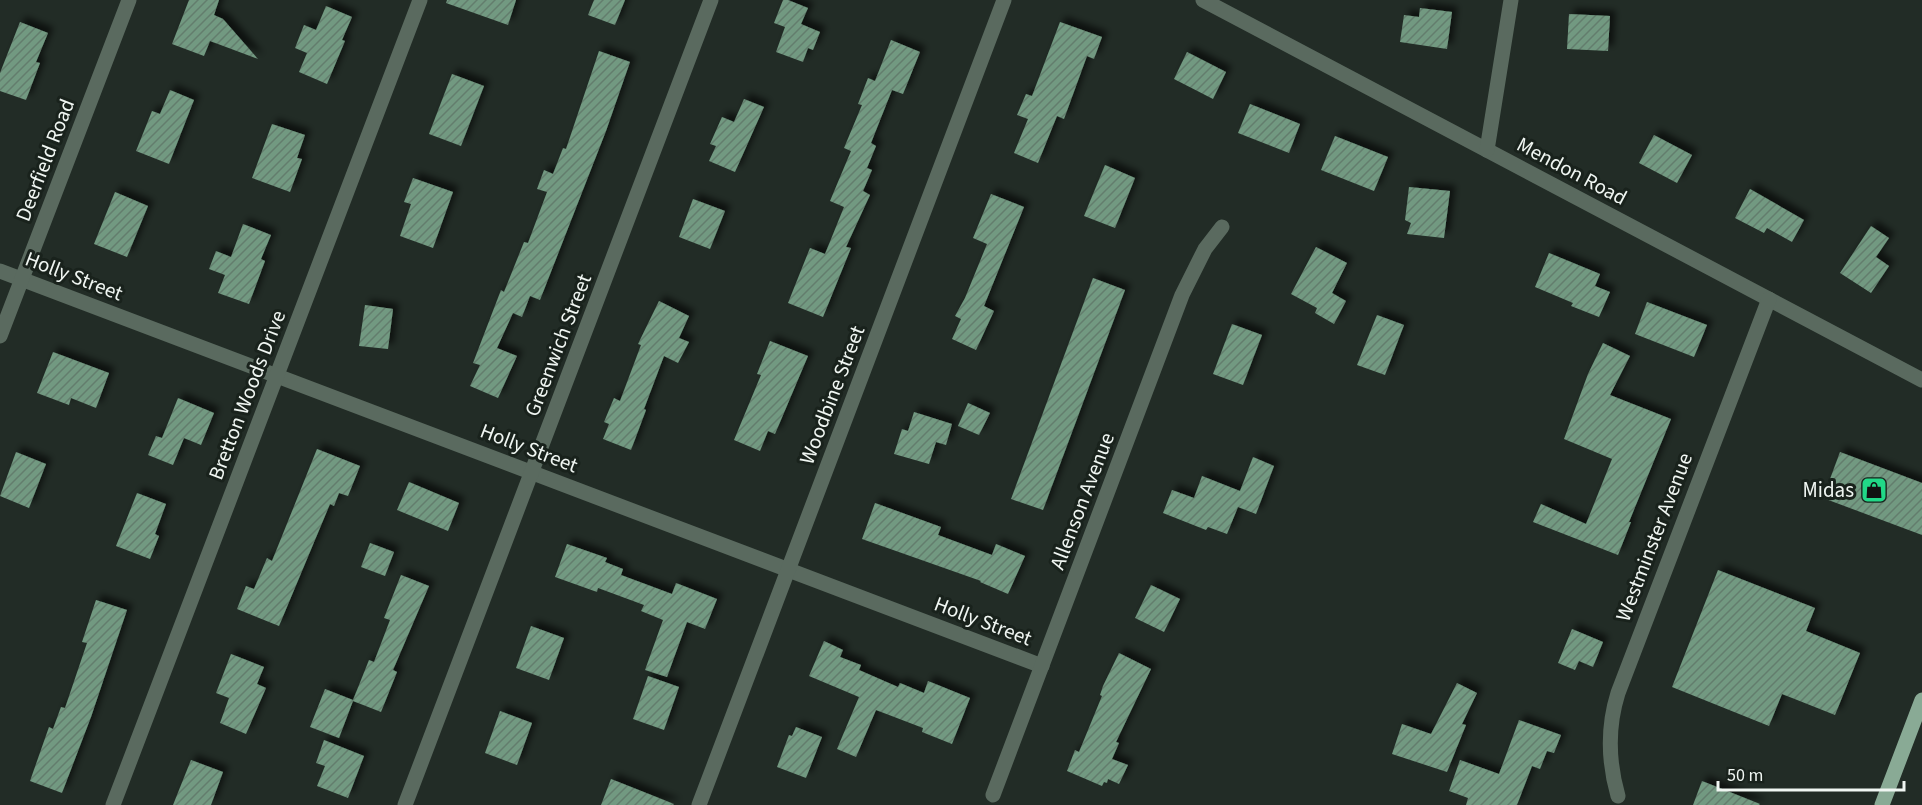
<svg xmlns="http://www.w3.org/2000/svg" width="1922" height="805" font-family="'Source Sans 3',sans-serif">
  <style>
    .building { fill: url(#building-hatch); filter: url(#shadow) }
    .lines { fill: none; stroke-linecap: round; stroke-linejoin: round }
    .minor { stroke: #5a6a5f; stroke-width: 15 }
    .major { stroke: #89aa95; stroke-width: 15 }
    .labels { text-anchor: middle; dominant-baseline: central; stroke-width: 6; stroke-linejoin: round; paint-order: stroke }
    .street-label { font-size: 21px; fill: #f0f6f2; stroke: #19221c }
    .poi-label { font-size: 21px; fill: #f0f6f2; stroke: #19221c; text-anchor: end }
  </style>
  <defs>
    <pattern id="building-hatch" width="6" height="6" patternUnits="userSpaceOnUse" patternTransform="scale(1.5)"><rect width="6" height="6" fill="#729981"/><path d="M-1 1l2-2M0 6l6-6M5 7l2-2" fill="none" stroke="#637d6d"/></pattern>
    <filter id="shadow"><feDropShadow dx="5.5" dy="-5.5" stdDeviation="3" flood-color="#0009"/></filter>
  </defs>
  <rect width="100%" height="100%" fill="#222c26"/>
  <!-- building -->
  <g class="building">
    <path d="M189,0H219L214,15L223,19L258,59L210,41L204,56L172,44Z"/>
    <path d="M447,0H516L508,25L446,3Z"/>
    <path d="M594,0H625L615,25L588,15Z"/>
    <path d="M783,0H788L808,8L801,24L820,32L813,50L808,48L803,62L776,52L785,27L774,23Z"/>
    <path d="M326,6L352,17L342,40L345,41L327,84L299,72L307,53L295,48L304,25L316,30Z"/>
    <path d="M1420,8L1452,12L1447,49L1400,42L1404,15L1419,17Z"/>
    <path d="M1569,14L1610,16L1608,51L1567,49Z"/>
    <path d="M20,22L48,33L36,62L40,63L26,100L0,91V73Z"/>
    <path d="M1060,22L1102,37L1094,59L1087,56L1064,119L1057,116L1038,163L1014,153L1028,119L1017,115L1026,94L1032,96Z"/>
    <path d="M891,40L920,52L903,94L892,90L871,143L876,146L867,168L872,170L863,191L870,195L846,247L851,248L823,317L788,303L810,248L825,254L844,207L830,201L851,151L844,148L862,105L858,104L868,78L875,81Z"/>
    <path d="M599,51L630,62L606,131L540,300L530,296L522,317L513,313L497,348L517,356L498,398L470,386L480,365L473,363L501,290L504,292L524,242L528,243L547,192L537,189L544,170L553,174L563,148L566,149Z"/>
    <path d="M1187,52L1226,72L1213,99L1174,79Z"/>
    <path d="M452,74L484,86L461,146L429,134Z"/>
    <path d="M170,90L194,100L169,164L136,151L152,111L160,114Z"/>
    <path d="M744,99L764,107L735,172L709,161L716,146L710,144L722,117L734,122Z"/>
    <path d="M1250,104L1300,124L1289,153L1238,133Z"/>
    <path d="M272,124L305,135L297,158L302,159L290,192L252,178Z"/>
    <path d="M1654,135L1692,155L1677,183L1639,163Z"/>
    <path d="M1335,136L1388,157L1374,191L1321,170Z"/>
    <path d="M1105,165L1135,178L1115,228L1084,216Z"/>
    <path d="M413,178L453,192L433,248L400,236L411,204L404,202Z"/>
    <path d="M1409,187L1450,191L1444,238L1407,234L1411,223L1405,220Z"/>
    <path d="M1750,189L1804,220L1792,242L1767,228L1764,233L1735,218Z"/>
    <path d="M115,192L148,206L127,257L94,244Z"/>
    <path d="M991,194L1024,207L984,306L994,311L976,350L952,339L961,319L955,316L965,298L987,244L973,238Z"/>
    <path d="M693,199L725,211L710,249L679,237Z"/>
    <path d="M243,224L271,235L261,259L265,261L249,304L218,293L225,275L209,269L216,251L231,257Z"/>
    <path d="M1871,226L1889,238L1876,257L1889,266L1871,293L1840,273Z"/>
    <path d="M1316,247L1347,263L1332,293L1346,301L1334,324L1315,313L1317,308L1291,294Z"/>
    <path d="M1549,253L1600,274L1595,286L1610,292L1599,317L1571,306L1573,303L1535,287Z"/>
    <path d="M1093,278L1125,290L1043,510L1011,499Z"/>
    <path d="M659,301L689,316L679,338L689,342L678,363L664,356L644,409L646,410L631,450L603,439L609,424L604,422L614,398L620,401L641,345L638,344Z"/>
    <path d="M1647,302L1707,325L1694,357L1635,334Z"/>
    <path d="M365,305L393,309L388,349L359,346Z"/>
    <path d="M1377,315L1404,325L1385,375L1357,365Z"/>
    <path d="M1232,324L1262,335L1243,385L1213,374Z"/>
    <path d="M770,341L808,356L775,434L768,431L760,451L734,440L761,375L757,374Z"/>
    <path d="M1603,343L1630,356L1610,395L1671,419L1629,522H1631L1618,555L1533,522L1541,504L1586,524L1612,459L1564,439L1588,374Z"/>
    <path d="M53,352L109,373L96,408L71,398L69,405L37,393Z"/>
    <path d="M178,398L214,413L201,445L184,438L173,465L148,455L156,436L162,438Z"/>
    <path d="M968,403L990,413L979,435L958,426Z"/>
    <path d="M914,412L952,424L946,445L936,442L929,464L894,454L902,429L908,431Z"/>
    <path d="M317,449L360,466L348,496L339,493L334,506L330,504L279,626L237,609L246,586L254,589L267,558L272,561Z"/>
    <path d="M16,452L46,464L29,508L0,496Z"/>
    <path d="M1840,452L1922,483V535L1823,498Z"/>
    <path d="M1253,457L1274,466L1256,514L1238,507L1227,534L1208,527L1206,530L1163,513L1172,490L1194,498L1202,476L1240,491Z"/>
    <path d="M409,482L459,503L448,531L397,510Z"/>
    <path d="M137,493L166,504L155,534L159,536L150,559L116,546Z"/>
    <path d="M875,503L941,527L938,535L992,555L996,544L1025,556L1008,594L980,582L981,581L862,539Z"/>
    <path d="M370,543L394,552L385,576L361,567Z"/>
    <path d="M567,544L607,558L605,562L623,569L621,575L672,594L676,583L717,599L705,629L687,622L667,677L645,670L663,620L641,611L644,605L598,588L597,592L555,577Z"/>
    <path d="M1718,570L1815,608L1806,631L1860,653L1835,715L1782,694L1769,726L1672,687Z"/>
    <path d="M401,575L429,586L393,670L397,672L381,712L353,701L339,738L310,727L325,689L353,700L369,660L374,662L390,620L384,618Z"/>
    <path d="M1151,585L1180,599L1164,632L1135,618Z"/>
    <path d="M96,600L127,610L91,717L62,793L30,781L49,727L53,729L61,707L65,708L87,643L82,642Z"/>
    <path d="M531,626L564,638L549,680L516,668Z"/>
    <path d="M1572,629L1603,642L1593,667L1579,661L1575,670L1558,663Z"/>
    <path d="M824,641L843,650L840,657L861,665L859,670L898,687L900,683L924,693L928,681L970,698L952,744L922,732L923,728L876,710L856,757L837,749L859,697L809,676Z"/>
    <path d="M1119,653L1151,669L1116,742L1119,743L1112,759L1128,765L1119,784L1108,779L1107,783L1104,782L1102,786L1067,771L1075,750L1079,752L1102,696L1100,695L1103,686Z"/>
    <path d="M231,654L264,667L257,684L266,688L246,734L220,723L229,698L216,693Z"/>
    <path d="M648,676L679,687L664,730L633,719Z"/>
    <path d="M1457,683L1477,693L1462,724L1466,725L1447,772L1392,754L1402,724L1431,734Z"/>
    <path d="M500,711L532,723L517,765L485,753Z"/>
    <path d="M1519,720L1561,735L1554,753L1547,751L1540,769L1532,766L1517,805H1466L1468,798L1449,791L1460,760L1499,774Z"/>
    <path d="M796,727L822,737L806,778L777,767L789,735L792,736Z"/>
    <path d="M324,740L364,756L348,798L317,786L325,766L316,763Z"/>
    <path d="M191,760L223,772L211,805H173Z"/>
    <path d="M611,779L674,804L673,805H601Z"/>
    <path d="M1702,781L1760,804L1759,805H1693Z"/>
  </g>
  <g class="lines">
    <!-- minor -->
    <g class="minor">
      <path d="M1203,0L1922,380"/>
      <path d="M1487,150L1511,0"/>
      <path d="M0,271L1042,666"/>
      <path d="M0,336L129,0"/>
      <path d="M993,795L1182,295L1205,249L1222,227"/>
      <path d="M1618,796C1608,761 1607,728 1618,693L1769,299"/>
      <path d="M113,805L420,0"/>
      <path d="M405,805L711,0"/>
      <path d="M699,805L1004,0"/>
    </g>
    <!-- major -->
    <path class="major" d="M1882,805L1922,700"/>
  </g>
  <!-- icons -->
  <defs>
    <g id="shop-square" transform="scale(1.35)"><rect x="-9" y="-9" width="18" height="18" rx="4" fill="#21d887" stroke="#19221c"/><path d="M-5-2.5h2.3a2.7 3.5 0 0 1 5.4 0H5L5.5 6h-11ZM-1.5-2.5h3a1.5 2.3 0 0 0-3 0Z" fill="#111"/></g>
  </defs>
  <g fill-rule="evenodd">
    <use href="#shop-square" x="1874" y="490"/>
  </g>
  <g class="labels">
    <!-- street labels -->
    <g class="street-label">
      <text transform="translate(45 160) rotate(-69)">Deerfield Road</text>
      <text transform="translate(1572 171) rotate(28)">Mendon Road</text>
      <text transform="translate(74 276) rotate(21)">Holly Street</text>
      <text transform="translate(558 345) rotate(-69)">Greenwich Street</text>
      <text transform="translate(247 395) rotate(-69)">Bretton Woods Drive</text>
      <text transform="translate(832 395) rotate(-69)">Woodbine Street</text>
      <text transform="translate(529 448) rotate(21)">Holly Street</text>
      <text transform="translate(1082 501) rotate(-69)">Allenson Avenue</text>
      <text transform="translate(1654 537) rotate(-69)">Westminster Avenue</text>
      <text transform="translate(983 621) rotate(21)">Holly Street</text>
    </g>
    <!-- poi labels -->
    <g class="poi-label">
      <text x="1854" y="490">Midas</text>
    </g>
  </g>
  <!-- scale -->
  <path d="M1718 781v9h186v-9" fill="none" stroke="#f0f6f2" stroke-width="3"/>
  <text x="1727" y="781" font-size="18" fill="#f0f6f2" stroke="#19221c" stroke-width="4.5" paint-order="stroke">50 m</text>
</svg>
